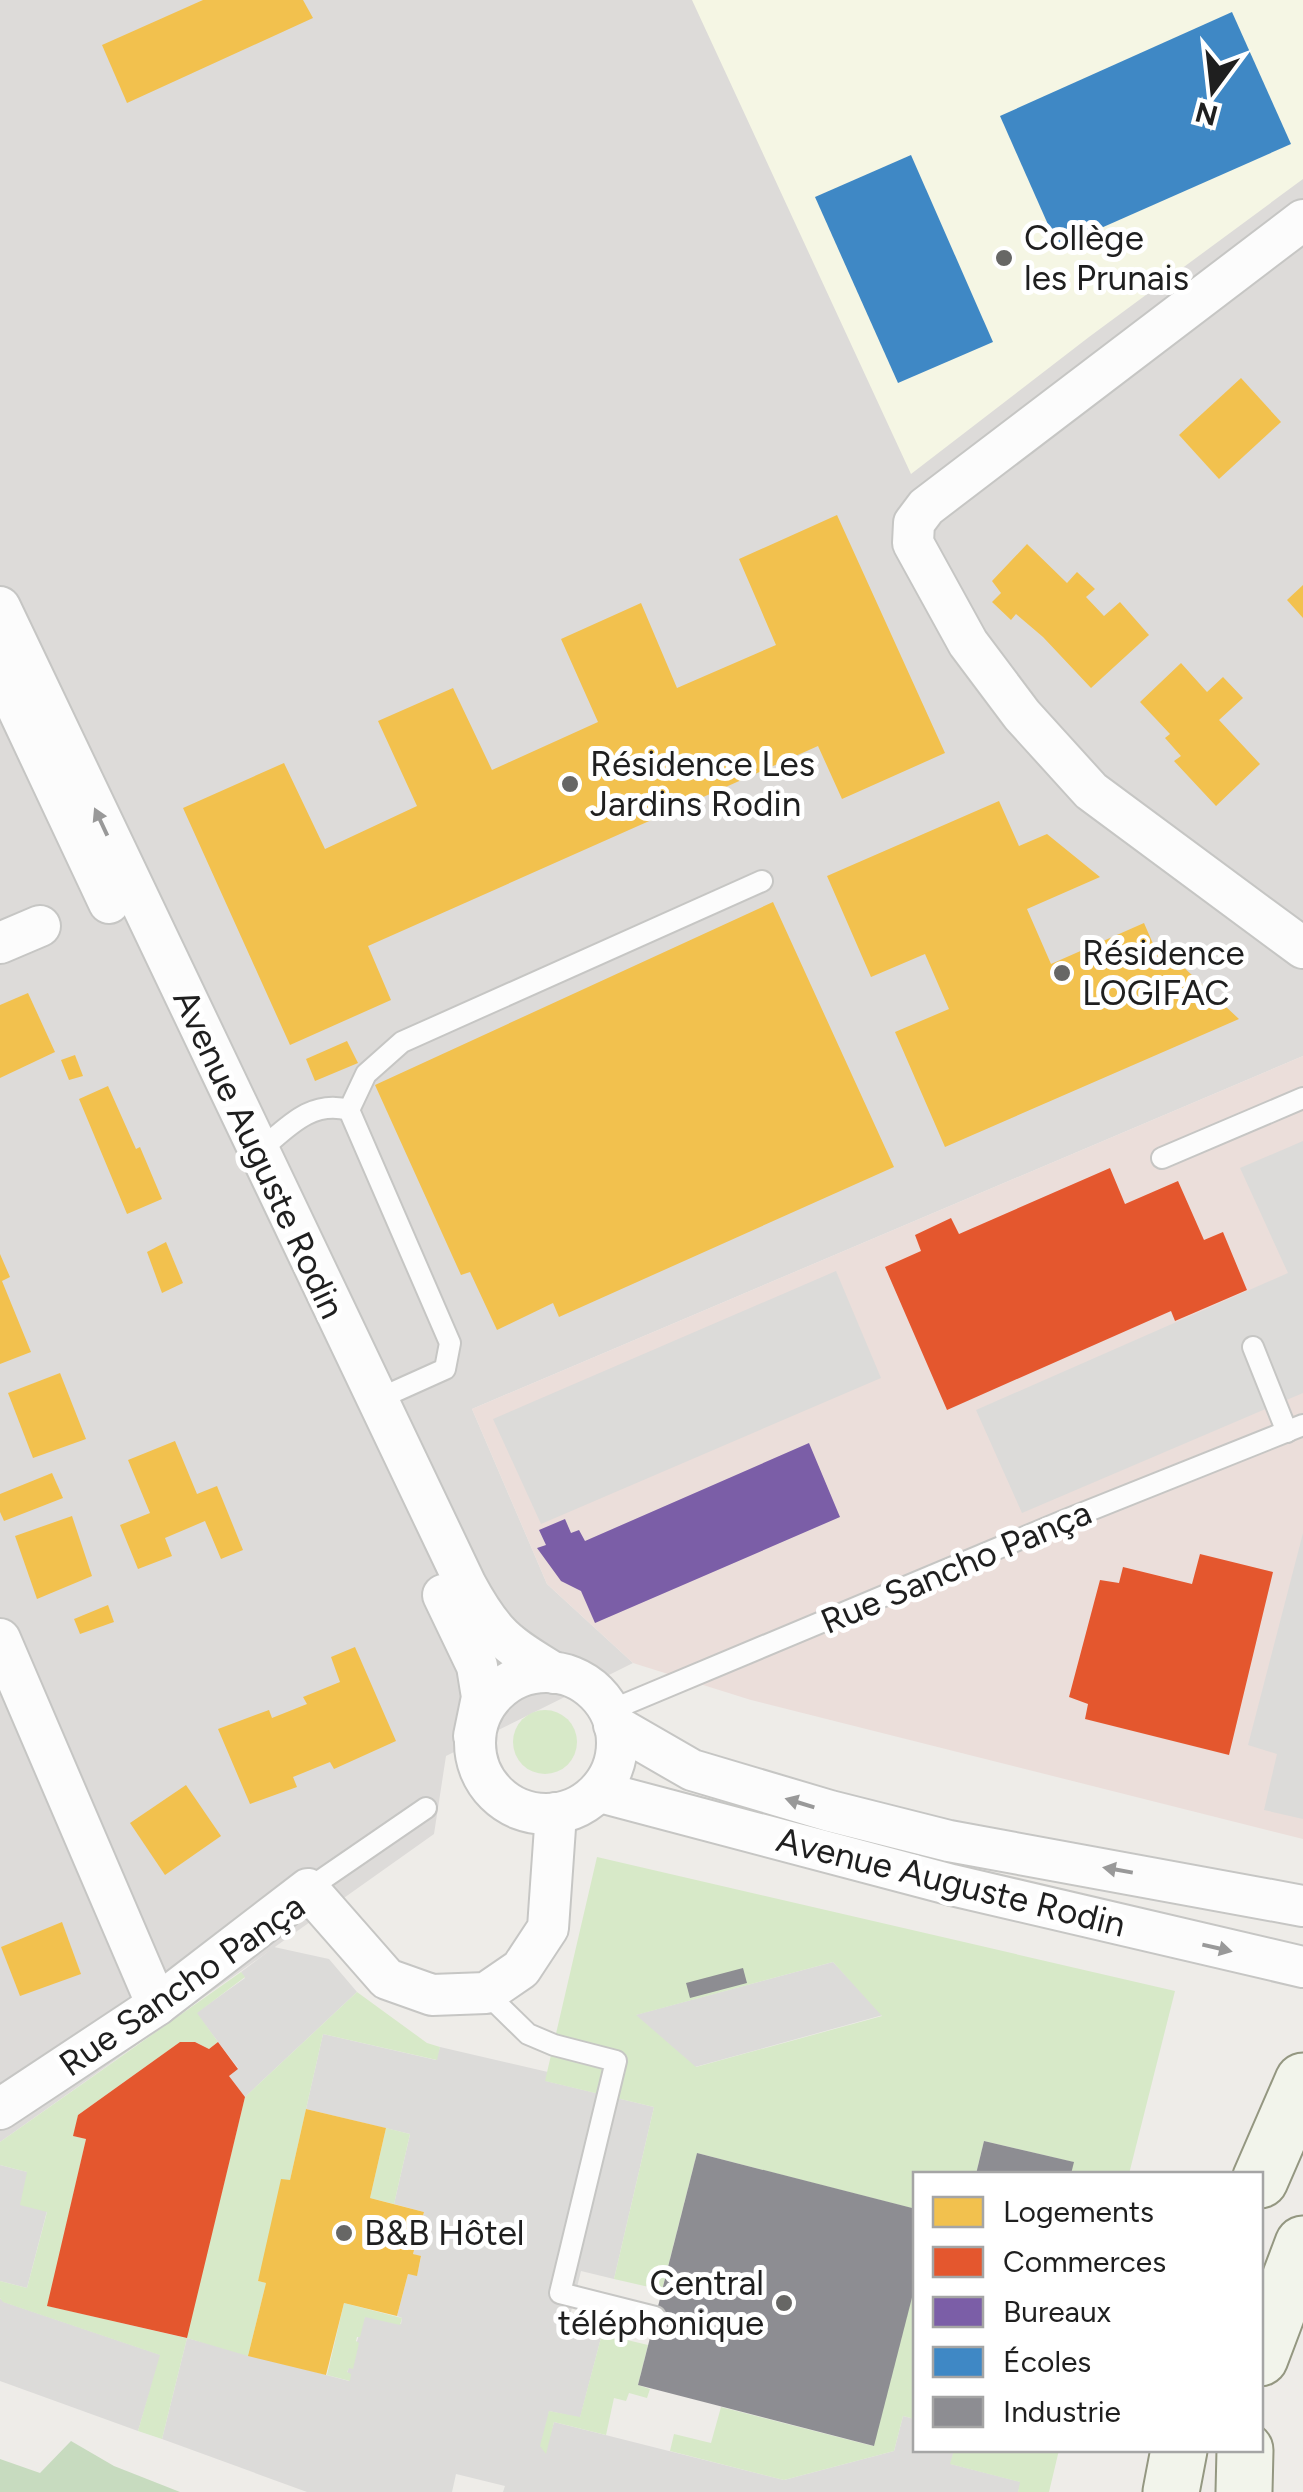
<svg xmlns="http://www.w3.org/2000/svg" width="1303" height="2492" font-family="Figtree,sans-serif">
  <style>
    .residential { fill: #dddbd9 }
    .commercial { fill: #ebdeda }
    .education { fill: #f5f6e4 }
    .religious { fill: #dcdbd9 }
    .grass { fill: #d7e9c8; fill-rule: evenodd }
    .forest { fill: #c7dbbf }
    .homes { fill: #f2c14e }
    .shops { fill: #e4572e }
    .offices { fill: #7b5ea7 }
    .schools { fill: #3f88c5 }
    .industry { fill: #8d8d92 }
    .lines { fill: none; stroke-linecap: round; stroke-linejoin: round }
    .service-casing { stroke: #c6c6c4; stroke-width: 24 }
    .minor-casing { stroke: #c6c6c4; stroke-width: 44 }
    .secondary-casing { stroke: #949781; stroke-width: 59 }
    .service { stroke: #fcfcfc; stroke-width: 20 }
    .minor { stroke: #fcfcfc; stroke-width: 40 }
    .secondary { stroke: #f2f4eb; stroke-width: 55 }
    .oneway { fill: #999 }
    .poi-dot { fill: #676765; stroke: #fff; stroke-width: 4 }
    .labels { text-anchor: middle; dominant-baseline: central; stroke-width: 10; stroke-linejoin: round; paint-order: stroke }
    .poi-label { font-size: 35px; fill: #1f1f1f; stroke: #fff; text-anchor: start }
    .street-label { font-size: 35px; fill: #1f1f1f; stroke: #fff }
  </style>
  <rect width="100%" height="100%" fill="#eeece8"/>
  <!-- residential -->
  <path class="residential" d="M0,0H1303V1056L472,1409L547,1584L633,1663L446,1756L434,1834L0,2142Z"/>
  <!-- commercial -->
  <path class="commercial" d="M1303,1056V1839L751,1700L633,1663L547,1584L472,1409Z"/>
  <!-- education -->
  <path class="education" d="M692,0H1303V179L1089,337L911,474Z"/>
  <!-- religious -->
  <g class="religious">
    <path d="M1303,1141V1393L1022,1513L976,1410L1288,1273L1240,1168Z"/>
    <path d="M836,1271L881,1378L541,1524L493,1419Z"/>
    <path d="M1303,1533V1819L1264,1810L1277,1754L1248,1745Z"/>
    <path d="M274,1947L329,1959L357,1992L245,2097L229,2076L238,2068L196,2013L245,1978L241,1972Z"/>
    <path d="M833,1962L883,2015L695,2067L635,2015Z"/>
    <path d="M323,2034L436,2060L440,2047L548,2072L546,2081L654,2107L614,2279L581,2271L568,2324L602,2334L580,2418L549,2411L545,2453L554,2422L784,2480L894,2451L903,2416L915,2419L916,2450H954L951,2464L1021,2482L1018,2492H503L505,2486L456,2474L452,2492H307L162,2439L187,2338L349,2381L347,2373L365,2316L401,2324L402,2318L397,2316L408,2274L417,2275L421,2257L413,2254L424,2212L394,2204L410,2134L306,2109Z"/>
    <path d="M0,2165L27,2172L47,2211L27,2288L0,2281Z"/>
    <path d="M0,2298L4,2302L161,2355L138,2431L0,2381Z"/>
  </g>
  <!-- grass -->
  <g class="grass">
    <circle cx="545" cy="1742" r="32"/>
    <path d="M597,1857L1175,1991L1129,2174H1071L1073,2162L984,2141L976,2174H916L915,2209L697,2153L662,2290L614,2279L654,2107L545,2081ZM833,1962L882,2016L696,2067L636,2015Z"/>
    <path d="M241,1972L245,1977L197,2013L218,2042L209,2049L195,2042L179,2043L78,2115L74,2136L86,2139L48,2306L186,2338L245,2097L357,1992L427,2043L440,2047L437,2060L323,2034L290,2180L258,2281L266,2283L248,2356L187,2338L162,2439L138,2431L160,2355L3,2302L0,2298V2281L27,2288L47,2212L20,2205L27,2172L0,2165V2142Z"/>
    <path d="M386,2128L410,2134L394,2204L370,2198Z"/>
    <path d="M915,2282V2419L903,2416L894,2451L784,2480L670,2451L674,2434L711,2443L721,2407L873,2446Z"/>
    <path d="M344,2303L402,2318L400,2325L365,2317L360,2337H357L356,2341L359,2343L353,2369L349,2368L347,2372L351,2374L350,2381L327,2375Z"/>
    <path d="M602,2334L648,2345L638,2385L650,2389L647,2398L629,2393L626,2401L614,2398L606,2435L554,2422L546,2454L540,2446L549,2411L580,2417Z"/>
    <path d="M954,2450H1059L1049,2492H1018L1020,2482L950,2464Z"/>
  </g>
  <!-- forest -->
  <path class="forest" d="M71,2441L114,2466L180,2492H0V2459L40,2473Z"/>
  <!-- homes -->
  <g class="homes">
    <path d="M203,0H303L313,18L127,103L102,45Z"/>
    <path d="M1241,378L1281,422L1219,479L1179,435Z"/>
    <path d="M837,515L945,753L842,799L818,746L368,946L391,1000L290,1045L183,808L284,763L325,849L417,806L378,721L453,688L492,770L598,722L561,639L641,603L677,688L776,645L739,559Z"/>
    <path d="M1027,544L1067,583L1077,572L1095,589L1086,597L1104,616L1120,602L1149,635L1091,688L1043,637L1016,614L1011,620L992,602L1001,593L992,581Z"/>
    <path d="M1303,585V618L1287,600Z"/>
    <path d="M1181,663L1207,692L1223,677L1243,698L1219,720L1260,764L1216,806L1174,761L1181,756L1165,738L1170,734L1140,702Z"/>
    <path d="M999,801L1019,846L1047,834L1100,877L1027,909L1051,964L1144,923L1164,969L1178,962L1239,1019L945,1147L895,1032L949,1009L925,954L871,977L827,876Z"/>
    <path d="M773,902L894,1167L559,1317L553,1303L497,1330L470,1272L461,1275L375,1085Z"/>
    <path d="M28,993L55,1052L0,1078V1005Z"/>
    <path d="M347,1041L358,1063L315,1081L306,1059Z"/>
    <path d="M75,1055L83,1076L69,1080L61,1060Z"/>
    <path d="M108,1086L136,1149L140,1147L162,1199L127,1214L79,1099Z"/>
    <path d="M166,1242L183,1283L162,1293L147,1252Z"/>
    <path d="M0,1254L10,1277L2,1281L31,1352L0,1364Z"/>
    <path d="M60,1373L86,1439L33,1458L8,1393Z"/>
    <path d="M175,1441L197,1494L217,1486L243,1550L221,1559L205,1521L165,1538L172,1556L138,1569L120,1525L150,1513L128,1460Z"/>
    <path d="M52,1473L63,1498L4,1521L0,1512V1494Z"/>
    <path d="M72,1516L92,1576L37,1599L15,1536Z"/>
    <path d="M108,1605L114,1622L80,1634L74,1619Z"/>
    <path d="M355,1647L396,1741L334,1769L330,1762L293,1777L297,1787L250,1804L218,1729L269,1710L272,1718L307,1704L303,1697L340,1682L331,1657Z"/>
    <path d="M186,1785L221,1836L165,1875L130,1823Z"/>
    <path d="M62,1922L81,1974L20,1996L1,1947Z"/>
    <path d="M306,2109L386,2128L370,2198L424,2212L413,2254L421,2256L417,2276L408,2274L397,2316L344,2303L326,2375L248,2356L266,2283L258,2281L281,2179L290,2180Z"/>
  </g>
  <!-- shops -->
  <g class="shops">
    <path d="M1110,1168L1125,1204L1178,1181L1204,1240L1223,1232L1247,1290L1175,1321L1171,1311L947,1410L885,1267L921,1251L915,1235L951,1218L959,1234Z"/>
    <path d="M1200,1554L1273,1572L1229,1755L1085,1719L1088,1704L1069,1697L1100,1580L1119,1583L1123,1567L1192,1584Z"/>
    <path d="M180,2042H195L209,2049L218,2042L238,2069L229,2076L245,2097L187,2338L47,2306L86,2139L73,2136L78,2115Z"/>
  </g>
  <!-- offices -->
  <path class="offices" d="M809,1443L840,1517L595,1623L581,1591L561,1581L537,1548L546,1545L539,1530L565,1519L571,1533L579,1530L585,1541Z"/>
  <!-- schools -->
  <g class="schools">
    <path d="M1232,12L1291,144L1058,247L1000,116Z"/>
    <path d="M911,155L993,342L898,383L815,197Z"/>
  </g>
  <!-- industry -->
  <g class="industry">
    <path d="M743,1968L747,1983L690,1998L686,1983Z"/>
    <path d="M984,2141L1074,2162L1071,2174H976Z"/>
    <path d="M697,2153L916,2209V2282L874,2446L638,2385Z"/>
  </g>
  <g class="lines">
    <!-- service casing -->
    <g class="service-casing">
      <g id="service">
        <path d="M349,1110L366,1074L402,1042L762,881"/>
        <path d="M258,1152C286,1129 310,1099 349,1110L450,1343L445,1369L376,1400"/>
        <path d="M1162,1158L1303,1098"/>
        <path d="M1253,1347L1287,1432"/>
        <path d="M609,1711L1063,1521L1303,1425"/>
        <path d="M308,1889L426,1808"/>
        <path d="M486,1993L528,2034L554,2045L616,2061L560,2293L655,2317"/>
      </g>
    </g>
    <!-- minor casing -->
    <g class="minor-casing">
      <g id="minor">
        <path d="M1303,220L926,507L914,523L913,543L968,643L1022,715L1091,791L1303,948"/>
        <path d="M0,607L466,1585C493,1635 506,1644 554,1673"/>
        <path d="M0,671L109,903"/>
        <path d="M0,943L40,926"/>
        <path d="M443,1595L477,1666L482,1697L474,1736"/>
        <path d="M0,1639L157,2005"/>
        <circle cx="546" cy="1743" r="71"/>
        <path d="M614,1725L692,1770L830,1811L949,1841L1303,1906"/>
        <path d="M600,1792L952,1885L1303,1967"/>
        <path d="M0,2109L157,2005L308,1889L387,1979L432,1995L486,1993L521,1969L548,1928L556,1813"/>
      </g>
    </g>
    <!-- secondary casing -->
    <g class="secondary-casing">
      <g id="secondary">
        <path d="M1260,2180L1303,2081"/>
        <path d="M1260,2358L1303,2244"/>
        <path d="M1171,2492L1179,2450"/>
        <path d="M1244,2492L1245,2450"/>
      </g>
    </g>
    <!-- service -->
    <use href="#service" class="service"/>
    <!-- minor -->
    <use href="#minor" class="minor"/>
    <!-- secondary -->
    <use href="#secondary" class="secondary"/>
  </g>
  <!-- one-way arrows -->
  <defs><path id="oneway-solid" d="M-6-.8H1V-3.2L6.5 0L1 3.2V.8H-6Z" transform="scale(2.5)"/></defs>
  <g class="oneway">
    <use href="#oneway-solid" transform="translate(101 822) rotate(-115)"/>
    <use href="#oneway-solid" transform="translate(800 1803) rotate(-163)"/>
    <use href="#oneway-solid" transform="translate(1118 1870) rotate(-170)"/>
    <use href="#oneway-solid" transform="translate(1217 1948) rotate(13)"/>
  </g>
  <!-- markers -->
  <g class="poi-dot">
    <circle cx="1004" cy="258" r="10"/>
    <circle cx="570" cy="784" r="10"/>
    <circle cx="1062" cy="973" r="10"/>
    <circle cx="344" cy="2233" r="10"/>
    <circle cx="784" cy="2303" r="10"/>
  </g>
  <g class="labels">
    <!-- poi labels -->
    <g class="poi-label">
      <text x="1024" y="238">Collège<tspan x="1024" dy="40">les Prunais</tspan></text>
      <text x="590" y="764">Résidence Les<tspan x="590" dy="40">Jardins Rodin</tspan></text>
      <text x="1082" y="953">Résidence<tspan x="1082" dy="40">LOGIFAC</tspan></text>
      <text x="364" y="2233">B&amp;B Hôtel</text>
      <text x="764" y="2283" text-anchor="end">Central<tspan x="764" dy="40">téléphonique</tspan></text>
    </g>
    <!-- street labels -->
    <g class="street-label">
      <text transform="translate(259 1154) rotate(65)">Avenue Auguste Rodin</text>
      <text transform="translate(956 1567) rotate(-23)">Rue Sancho Pança</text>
      <text transform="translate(951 1882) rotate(14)">Avenue Auguste Rodin</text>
      <text transform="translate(182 1985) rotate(-35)">Rue Sancho Pança</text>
    </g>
  </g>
  <!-- legend -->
  <rect x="913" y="2172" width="350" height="280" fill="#ffffff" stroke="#a5a5a5" stroke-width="2.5"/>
  <rect x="933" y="2197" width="50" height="30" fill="#f2c14e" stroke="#a5a5a5" stroke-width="2.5"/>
  <text x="1003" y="2222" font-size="30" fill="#1f1f1f">Logements</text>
  <rect x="933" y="2247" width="50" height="30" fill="#e4572e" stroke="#a5a5a5" stroke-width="2.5"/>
  <text x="1003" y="2272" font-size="30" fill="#1f1f1f">Commerces</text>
  <rect x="933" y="2297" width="50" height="30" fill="#7b5ea7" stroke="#a5a5a5" stroke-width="2.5"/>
  <text x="1003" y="2322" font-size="30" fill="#1f1f1f">Bureaux</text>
  <rect x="933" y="2347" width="50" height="30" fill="#3f88c5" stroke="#a5a5a5" stroke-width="2.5"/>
  <text x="1003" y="2372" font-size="30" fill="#1f1f1f">Écoles</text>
  <rect x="933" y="2397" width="50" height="30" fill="#8d8d92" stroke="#a5a5a5" stroke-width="2.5"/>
  <text x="1003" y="2422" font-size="30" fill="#1f1f1f">Industrie</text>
  <!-- north arrow -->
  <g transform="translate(1213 90) rotate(195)" stroke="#ffffff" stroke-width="8" paint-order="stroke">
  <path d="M0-8L18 38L0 25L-18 38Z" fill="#1f1f1f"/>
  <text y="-15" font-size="28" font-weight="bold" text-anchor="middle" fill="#1f1f1f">N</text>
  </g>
</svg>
